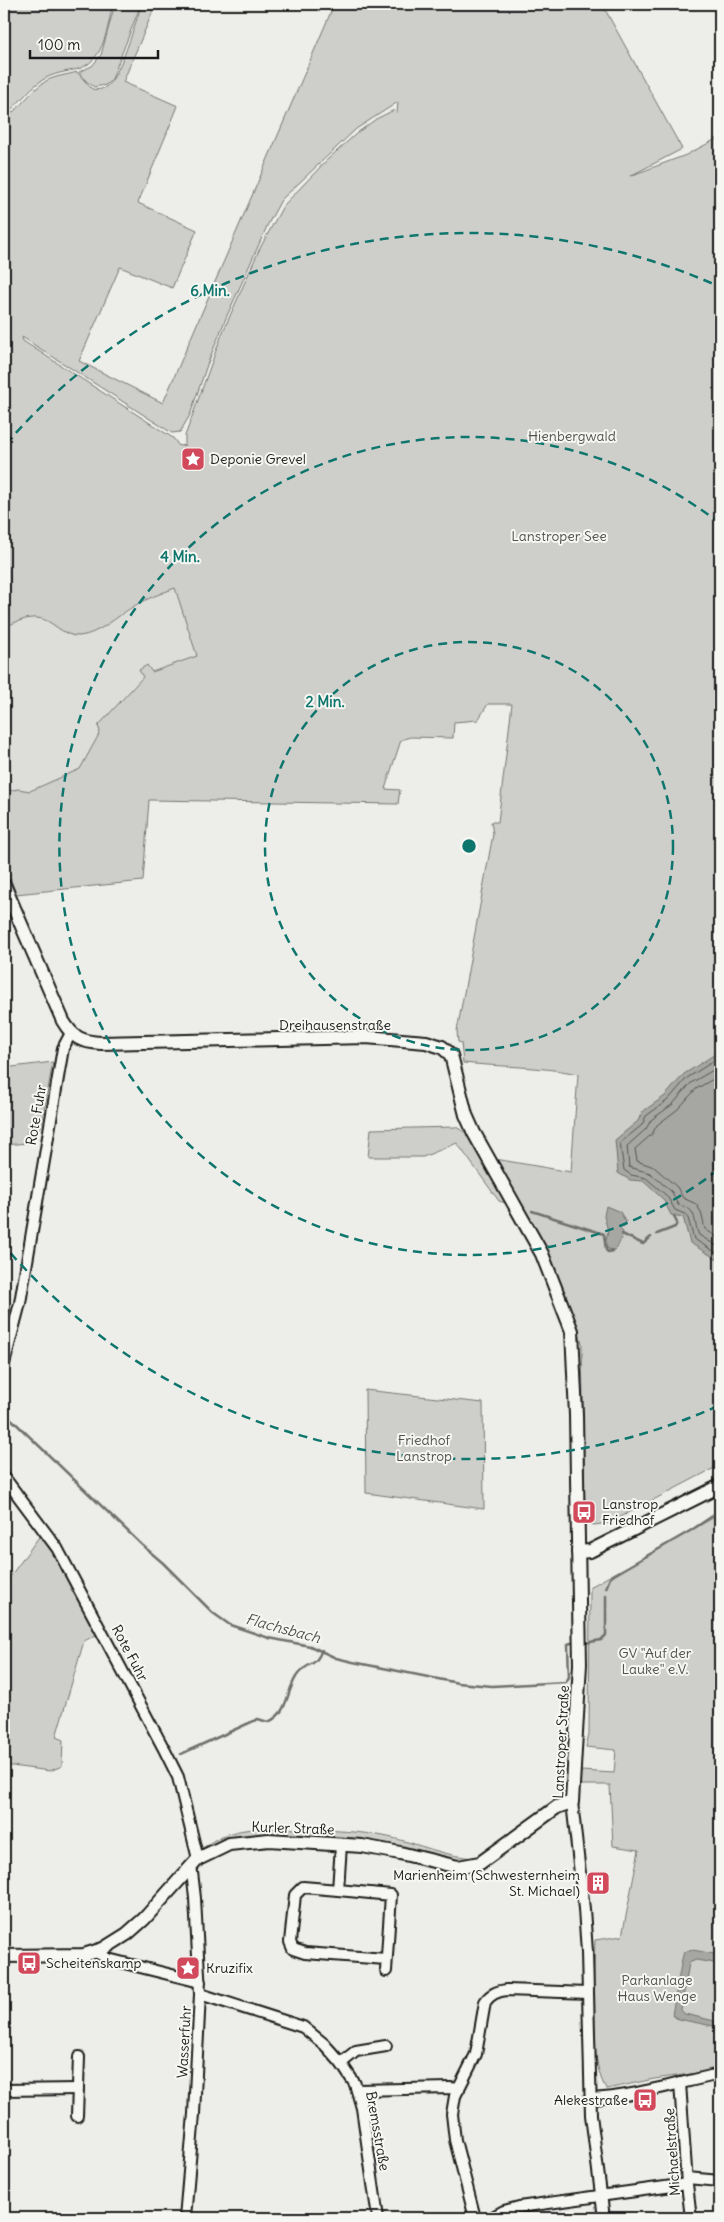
<svg xmlns="http://www.w3.org/2000/svg" width="724" height="2222" font-family="Delius,sans-serif">
  <style>
    .built { fill: #ddddda }
    .green { fill: #cececb; stroke: #757574; fill-rule: evenodd }
    .water { fill: #a6a6a3; stroke: #6f6f6d }
    .lines { fill: none; stroke-linecap: round; stroke-linejoin: round }
    .shore { stroke: #535352; stroke-width: 1 }
    .stream { stroke: #6f6f6d; stroke-width: 2.5 }
    .minor-casing { stroke: #1c1c1c; stroke-width: 14 }
    .major-casing { stroke: #1c1c1c; stroke-width: 16 }
    .minor { stroke: #f6f6f2; stroke-width: 10 }
    .major { stroke: #f6f6f2; stroke-width: 12 }
    .ring { fill: none; stroke: #0f766e; stroke-width: 2.5; stroke-dasharray: 9 6 }
    .labels { text-anchor: middle; dominant-baseline: central; stroke-width: 4; stroke-linejoin: round; paint-order: stroke }
    .park-label { font-size: 14px; fill: #515151; stroke: #f6f6f2 }
    .poi-label { font-size: 14px; fill: #1c1c1c; stroke: #f6f6f2; text-anchor: start }
    .street-label { font-size: 14px; fill: #1c1c1c; stroke: #f6f6f2 }
    .water-label { font-size: 15px; font-style: italic; fill: #535352; stroke: #f6f6f2 }
    .centre { fill: #0f766e; stroke: #f6f6f2; stroke-width: 2.5 }
    .ring-label { font-size: 15px; text-anchor: middle; font-weight: bold; fill: #0f766e; stroke: #f6f6f2; stroke-width: 4; stroke-linejoin: round; paint-order: stroke }
  </style>
  <rect width="100%" height="100%" fill="#edede9"/>
  <filter id="ink" filterUnits="userSpaceOnUse"><feTurbulence type="fractalNoise" baseFrequency=".02" numOctaves="2"/><feDisplacementMap in="SourceGraphic" scale="10" xChannelSelector="R" yChannelSelector="G"/><feConvolveMatrix kernelMatrix="1 2 1 2 8 2 1 2 1" color-interpolation-filters="sRGB"/></filter>
  <g filter="url(#ink)">
    <!-- built -->
    <path class="built" d="M175,587L197,656L152,672L140,670L143,677L127,694L100,731L80,769L30,791L18,789L4,792V627L23,620L37,618L81,636L102,627L150,598Z"/>
    <!-- green -->
    <g class="green">
      <path d="M4,4H113C107,27 105,61 78,69C66,72 52,73 41,81C27,90 18,106 4,115Z"/>
      <path d="M115,4H141L112,79L106,85L94,87L85,80L79,72L92,66L101,55Z"/>
      <path d="M142,4H156L123,82L178,106L138,203L197,230L172,288L120,267L79,361L163,403L333,7L330,4H602L682,149L630,176L686,155L720,137V1465L609,1523L594,1525L585,1521L582,1343C562,1278 527,1218 495,1159L571,1172L578,1074C540,1066 501,1067 463,1063L461,1043L458,1042L457,1031L493,834L491,822H498L512,704H488L478,720L454,722L453,738L410,737L401,740L385,789L400,790L398,804L149,800L143,881L16,894L4,860V792L18,789L30,791L80,769L98,736L100,731L98,726L143,677L139,670L147,665L152,672L197,656L175,588C162,593 148,598 136,605C118,615 100,634 79,636C62,637 53,619 37,618C26,617 14,623 4,627V119C20,109 30,91 46,81C55,76 67,75 77,72L92,89C97,90 102,90 107,86C121,74 135,23 142,4ZM398,102L397,113L394,110L376,119L357,133L327,160L283,206L259,250L222,334L185,436V445L179,446L173,438L23,341L22,337L172,433L180,432L190,415L207,365L226,318L268,224L281,200L356,129Z"/>
      <path d="M53,1062L41,1127L27,1130L28,1143L4,1145V1068Z"/>
      <path d="M456,1127L470,1135L509,1204L499,1201L457,1143L423,1157H368L371,1129Z"/>
      <path d="M365,1390L483,1403L484,1509L366,1493Z"/>
      <path d="M720,1514V2070L654,2079L607,2089C588,2069 594,1970 595,1940L622,1936L639,1850L613,1846L610,1785H579L581,1771L614,1773L616,1750L586,1747L589,1735L590,1587Z"/>
      <path d="M44,1530L102,1632L84,1641L56,1737L63,1740L62,1766L50,1771L4,1765V1585Z"/>
      <path d="M307,1829C334,1831 361,1831 388,1837C418,1843 447,1858 479,1858L458,1867L411,1855L269,1840L197,1852C204,1847 212,1841 220,1837C246,1825 279,1829 307,1829Z"/>
    </g>
    <!-- water -->
    <g class="water">
      <path d="M720,1051V1261L690,1243L683,1217L671,1215L663,1199L643,1181L630,1180L618,1173L615,1140L638,1121L642,1112L665,1096L684,1074Z"/>
      <path d="M606,1206L620,1212L626,1222L624,1227L621,1226L620,1229L623,1232C621,1239 620,1245 614,1250L608,1249L605,1245L608,1231L604,1216Z"/>
      <path d="M693,1950L720,1955V1964L696,1960L689,1963L681,2010L685,2014L719,2022L718,2027L678,2019L672,2015L682,1959L684,1952Z"/>
    </g>
    <g class="lines">
      <!-- shore -->
      <g class="shore">
        <path d="M720,1057L687,1078L668,1100L646,1116L642,1125L620,1143L624,1170L631,1175L646,1178L667,1196L675,1210L687,1215L694,1239L720,1255"/>
        <path d="M720,1066L691,1083L673,1104L651,1120L646,1129L627,1146L629,1167L650,1173L672,1192L678,1205C699,1209 692,1219 699,1235L720,1248"/>
        <path d="M720,1075L696,1089L678,1109L657,1125L652,1134L635,1149L637,1161L654,1167L677,1187L683,1198L696,1204L701,1212L705,1229L720,1239"/>
      </g>
      <!-- stream -->
      <g class="stream">
        <path d="M532,1211L604,1234L606,1250L608,1252L612,1251"/>
        <path d="M622,1234L643,1244L651,1237"/>
        <path d="M657,1234L675,1227L677,1223L674,1216"/>
        <path d="M4,1412L142,1545L163,1563L213,1613L230,1625L269,1638L310,1646L336,1658L353,1662L458,1683L492,1686L566,1682L569,1677L568,1644L571,1643"/>
        <path d="M606,1588L610,1578L614,1575L690,1531L720,1511"/>
        <path d="M585,1643L601,1640L606,1635V1595"/>
        <path d="M181,1754L258,1719L268,1722C288,1714 286,1693 296,1677C300,1670 307,1666 313,1663C318,1660 320,1654 322,1650"/>
      </g>
      <!-- minor casing -->
      <g class="minor-casing">
        <g id="minor">
          <path d="M4,1364L20,1303L63,1048L71,1033"/>
          <path d="M4,1477L57,1548L165,1751L178,1777L198,1859"/>
          <path d="M572,1802L584,1909L587,1952L591,2115L604,2218"/>
          <path d="M341,1845L338,1890L391,1895L386,1971"/>
          <path d="M338,1890L303,1887L295,1895L290,1942L293,1949L305,1953L386,1959"/>
          <path d="M96,1952L108,1959L200,1982"/>
          <path d="M200,1994L303,2027L324,2044L341,2063L355,2084L362,2108L378,2218"/>
          <path d="M341,2063L356,2051L386,2046"/>
          <path d="M680,2083L687,2184L691,2218"/>
          <path d="M4,2090L78,2089"/>
          <path d="M358,2090L450,2088L459,2089"/>
          <path d="M590,2099C634,2097 677,2083 720,2074"/>
          <path d="M77,2116L79,2057"/>
          <path d="M687,2178L720,2181"/>
          <path d="M185,2218L194,2114L200,1994L195,1898L192,1872L190,1867"/>
          <path d="M475,2218L455,2140L452,2114L455,2096L476,2054L485,2002C490,1994 497,1991 507,1990L588,1993"/>
          <path d="M491,2218L504,2211L519,2207L687,2184"/>
        </g>
      </g>
      <!-- major casing -->
      <g class="major-casing">
        <g id="major">
          <path d="M4,885L63,1021C73,1038 82,1042 101,1043L366,1037L426,1042L442,1047L451,1055L466,1115L474,1133L542,1254L572,1331L576,1415L580,1664L572,1802L557,1807L480,1863L458,1867L400,1853L362,1846L269,1840L229,1844L198,1859L144,1919L127,1934L103,1949L84,1955L4,1956"/>
          <path d="M578,1552L590,1551L720,1486"/>
        </g>
      </g>
      <!-- minor -->
      <use href="#minor" class="minor"/>
      <!-- major -->
      <use href="#major" class="major"/>
    </g>
  </g>
  <!-- distance rings -->
  <g class="ring">
    <circle cx="469" cy="846" r="204"/>
    <path d="M718 1170A409 409 0 1 1 718 522"/>
    <path d="M718 1406A613 613 0 0 1 6 1248M6 444A613 613 0 0 1 718 286"/>
  </g>
  <!-- icons -->
  <defs>
    <g id="sight-square" transform="scale(1.25)"><rect x="-9" y="-9" width="18" height="18" rx="4" fill="#d1495b" stroke="#f6f6f2"/><path d="M0-6L1.8-2.2L6-1.7L2.9 1.2L3.7 5.4L0 3.3L-3.7 5.4L-2.9 1.2L-6-1.7L-1.8-2.2Z" fill="#fff"/></g>
    <g id="bus-square" transform="scale(1.25)"><rect x="-9" y="-9" width="18" height="18" rx="4" fill="#d1495b" stroke="#f6f6f2"/><path d="M-5-6H5V4H4V6H2V4H-2V6H-4V4H-5ZM-3.5-4V0h7V-4ZM-3.5 1.2v1.5H-2V1.2ZM2 1.2v1.5H3.5V1.2Z" fill="#fff"/></g>
    <g id="building-square" transform="scale(1.25)"><rect x="-9" y="-9" width="18" height="18" rx="4" fill="#d1495b" stroke="#f6f6f2"/><path d="M-4-6H4V6H1V3H-1V6H-4ZM-2.5-4.3h1.7v1.8h-1.7ZM.8-4.3h1.7v1.8H.8ZM-2.5-1h1.7V.8h-1.7ZM.8-1h1.7V.8H.8Z" fill="#fff"/></g>
  </defs>
  <g fill-rule="evenodd">
    <use href="#sight-square" x="193" y="459"/>
    <use href="#bus-square" x="584" y="1512"/>
    <use href="#building-square" x="598" y="1883"/>
    <use href="#bus-square" x="29" y="1963"/>
    <use href="#sight-square" x="188" y="1968"/>
    <use href="#bus-square" x="645" y="2100"/>
  </g>
  <g class="labels">
    <!-- park labels -->
    <g class="park-label">
      <text x="572" y="436">Hienbergwald</text>
      <text x="559" y="536">Lanstroper See</text>
      <text x="424" y="1440">Friedhof<tspan x="424" dy="16">Lanstrop</tspan></text>
      <text x="655" y="1653">GV "Auf der<tspan x="655" dy="16">Lauke" e.V.</tspan></text>
      <text x="657" y="1980">Parkanlage<tspan x="657" dy="16">Haus Wenge</tspan></text>
    </g>
    <!-- poi labels -->
    <g class="poi-label">
      <text x="210" y="459">Deponie Grevel</text>
      <text x="602" y="1504">Lanstrop<tspan x="602" dy="16">Friedhof</tspan></text>
      <text x="580" y="1875" text-anchor="end">Marienheim (Schwesternheim<tspan x="580" dy="16">St. Michael)</tspan></text>
      <text x="46" y="1963">Scheitenskamp</text>
      <text x="206" y="1968">Kruzifix</text>
      <text x="628" y="2100" text-anchor="end">Alekestraße</text>
    </g>
    <!-- street labels -->
    <g class="street-label">
      <text x="335" y="1025">Dreihausenstraße</text>
      <text transform="translate(36 1115) rotate(-80)">Rote Fuhr</text>
      <text transform="translate(130 1653) rotate(62)">Rote Fuhr</text>
      <text transform="translate(561 1742) rotate(-87)">Lanstroper Straße</text>
      <text transform="translate(293 1828) rotate(2)">Kurler Straße</text>
      <text transform="translate(184 2042) rotate(-87)">Wasserfuhr</text>
      <text transform="translate(378 2131) rotate(80)">Bremsstraße</text>
      <text transform="translate(672 2152) rotate(-94)">Michaelstraße</text>
    </g>
    <!-- water labels -->
    <g class="water-label">
      <text transform="translate(283 1628) rotate(15)">Flachsbach</text>
    </g>
  </g>
  <circle cx="469" cy="846" r="8" class="centre"/>
  <g class="ring-label">
    <text x="210" y="296">6 Min.</text>
    <text x="180" y="562">4 Min.</text>
    <text x="325" y="707">2 Min.</text>
  </g>
  <!-- margin -->
  <rect width="724" height="2222" fill="none" stroke="#f6f6f2" stroke-width="20"/>
  <rect x="10" y="10" width="704" height="2202" fill="none" stroke="#1c1c1c" stroke-width="2" filter="url(#ink)"/>
  <!-- scale -->
  <path d="M30 50v8h128v-8" fill="none" stroke="#1c1c1c" stroke-width="2.5"/>
  <text x="38" y="50" font-size="15" fill="#1c1c1c" stroke="#f6f6f2" stroke-width="4" paint-order="stroke">100 m</text>
</svg>
